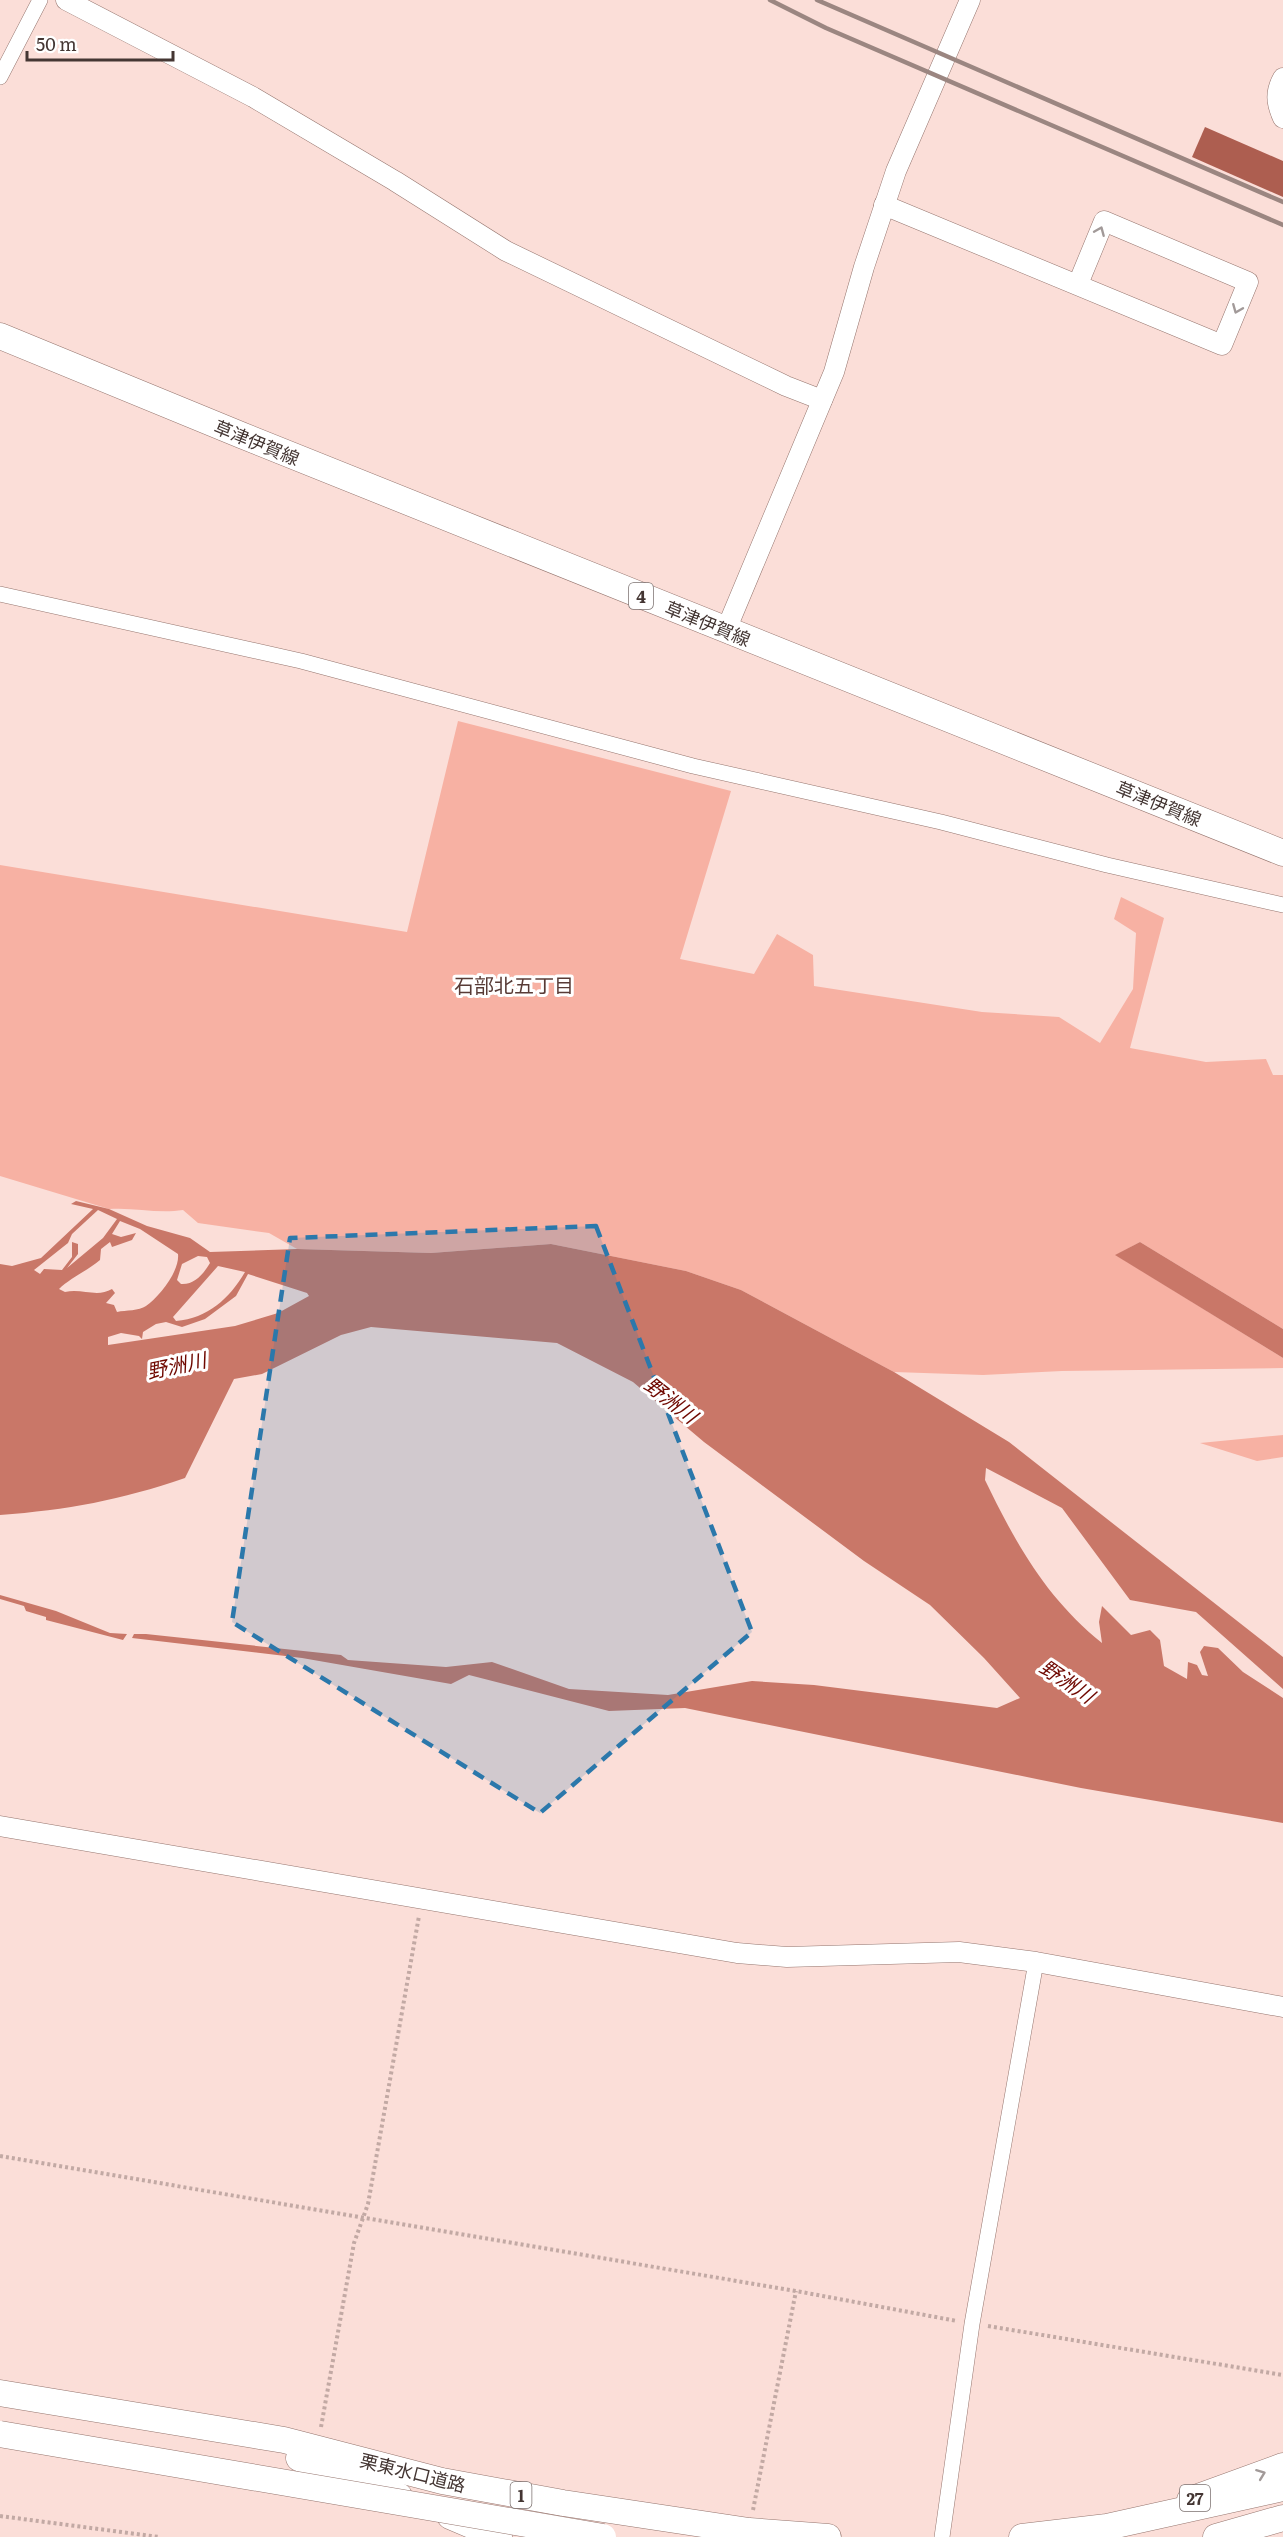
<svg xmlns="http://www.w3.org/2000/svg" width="1283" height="2537" font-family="Literata,'Noto Sans JP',serif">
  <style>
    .green { fill: #f7b1a3 }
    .water { fill: #c97768; fill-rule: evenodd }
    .building { fill: #ad5e50 }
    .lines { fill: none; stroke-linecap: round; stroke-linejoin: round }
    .minor-casing { stroke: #95756e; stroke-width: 16 }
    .tertiary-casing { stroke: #95756e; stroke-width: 21 }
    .primary-casing { stroke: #95756e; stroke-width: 27 }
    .trunk-casing { stroke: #95756e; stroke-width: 27 }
    .path { stroke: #c2a9a4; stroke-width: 4; stroke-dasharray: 3 3; stroke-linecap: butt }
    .minor { stroke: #fff; stroke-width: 15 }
    .tertiary { stroke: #fff; stroke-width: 20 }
    .primary { stroke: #fff; stroke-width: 26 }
    .trunk { stroke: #fff; stroke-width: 26 }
    .rail { stroke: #9b8681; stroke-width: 4.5 }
    .trunk-bridge-casing { stroke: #95756e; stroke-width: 27; stroke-linecap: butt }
    .trunk-bridge { stroke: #fff; stroke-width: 26 }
    .oneway { stroke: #a29a99 }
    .marked { fill: #2b78ab; fill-opacity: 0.2; stroke: #2b78ab; stroke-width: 4.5; stroke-dasharray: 12 8; stroke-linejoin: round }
    .labels { text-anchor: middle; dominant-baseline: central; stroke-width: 6; stroke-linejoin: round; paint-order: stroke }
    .shield { fill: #fff; stroke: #7c7270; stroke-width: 1.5 }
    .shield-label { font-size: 16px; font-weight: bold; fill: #443633 }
    .street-label { font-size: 18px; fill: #443633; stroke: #fff }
    .neighbourhood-label { font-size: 20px; fill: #583b36; stroke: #fff }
    .water-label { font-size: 20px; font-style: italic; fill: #6f0800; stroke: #fff }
  </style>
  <rect width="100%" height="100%" fill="#fbded8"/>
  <!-- green -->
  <g class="green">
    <path d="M458,721L731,791L680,959L754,974L777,934L813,955L814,986L982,1012L1059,1017L1100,1043L1133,989L1136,933L1114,919L1121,897L1164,918L1130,1048L1206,1062L1266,1059L1273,1075H1283V1329L1140,1242L1116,1255L1283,1358V1368L1062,1371L983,1375L894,1372L741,1290L686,1271L551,1244L431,1253L297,1249L269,1233L198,1223L183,1210C157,1214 134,1207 109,1209L0,1176V865L407,932Z"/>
    <path d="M1283,1435V1457L1257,1461L1200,1443Z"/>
  </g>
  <!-- water -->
  <g class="water">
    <path d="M76,1201L109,1209L147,1226L190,1238L210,1252L297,1249L431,1253L551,1244L686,1271L741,1290L894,1372L1009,1442L1283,1657V1689L1196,1612L1130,1600L1062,1508L986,1468L985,1480C1016,1544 1046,1598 1102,1643L1099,1622L1102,1606L1131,1635L1150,1630L1160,1640L1164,1666L1187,1679L1188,1662L1197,1665L1202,1675L1208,1676L1200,1652L1204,1646L1218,1648L1243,1672L1283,1698V1823L1081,1788L685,1708L609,1711L469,1675L451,1684L302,1658L132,1638L134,1634H146L341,1655L348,1660L446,1667L492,1662L569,1689L668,1695L752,1681L814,1685L997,1708L1020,1698L984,1658L930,1605L864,1561L704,1442L633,1382L557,1343L371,1327L341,1335L262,1374L234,1379L185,1478C121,1500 67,1510 0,1515V1264L12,1266L41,1258L93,1209L71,1204ZM98,1210L117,1219L103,1238L67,1268L78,1254V1244L72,1242V1257L62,1270L44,1269L40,1274L34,1270L68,1243L72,1234ZM120,1221L140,1229L178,1254C180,1271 159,1297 146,1306C139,1311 126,1310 117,1312L114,1305L106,1303L115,1293L112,1289C97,1298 82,1288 65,1292L59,1289C70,1278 87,1271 100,1260L101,1249L110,1242L112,1247L132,1240L136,1233L121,1237L112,1234ZM198,1256L207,1257L210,1263C204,1273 195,1285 181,1284L177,1280L182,1264ZM218,1266L245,1272C229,1299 208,1318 176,1321L173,1317ZM248,1274L307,1293L309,1296L278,1313L235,1326L108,1345V1337L121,1333L139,1336L142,1339L143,1332L156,1324L166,1322L182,1327L205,1319L236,1296Z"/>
    <path d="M1140,1242L1283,1329V1358L1115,1255Z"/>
    <path d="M0,1595L56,1611L110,1633L127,1634L123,1640L46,1620V1617L26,1611L24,1606L0,1599Z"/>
  </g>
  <!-- building -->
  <path class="building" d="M1205,127L1283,161V197L1192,157Z"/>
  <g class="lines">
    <!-- minor casing -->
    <g class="minor-casing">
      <g id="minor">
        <path d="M0,77L40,0"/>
        <path d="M0,594L301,661L693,766L941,822L1107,865L1283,905"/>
        <path d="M942,2537L972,2324L1036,1962"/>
      </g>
    </g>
    <!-- tertiary casing -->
    <g class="tertiary-casing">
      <g id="tertiary">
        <path d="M66,0L253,97L395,181L506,251L786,386L822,400"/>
        <path d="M1283,78C1275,92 1276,103 1283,118"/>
        <path d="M884,205L1222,345L1248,282L1104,221L1078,284"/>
        <path d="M726,630L834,372L864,267L896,171L970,0"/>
        <path d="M0,1826L737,1953L787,1957L959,1952L1036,1962L1283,2007"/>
      </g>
    </g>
    <!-- primary casing -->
    <g class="primary-casing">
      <g id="primary">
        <path d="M0,336L241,435L1283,853"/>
        <path d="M1190,2500L1283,2466"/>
      </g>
    </g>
    <!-- trunk casing -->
    <g class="trunk-casing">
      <g id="trunk">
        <path d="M0,2393L284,2440L442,2481L563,2503L749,2531L828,2537"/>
        <path d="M299,2458L399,2496"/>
        <path d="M450,2516L499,2537"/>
        <path d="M1022,2537L1107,2527L1283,2488"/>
        <path d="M1216,2537L1283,2518"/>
      </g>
    </g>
    <!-- path -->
    <g class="path">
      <path d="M0,2156L796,2291L957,2321"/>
      <path d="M988,2326L1283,2375"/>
      <path d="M321,2427L354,2243L368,2204L419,1916"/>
      <path d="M753,2510L796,2291"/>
      <path d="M0,2516L159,2537"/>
    </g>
    <!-- minor -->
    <use href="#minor" class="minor"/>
    <!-- tertiary -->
    <use href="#tertiary" class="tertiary"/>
    <!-- primary -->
    <use href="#primary" class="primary"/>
    <!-- trunk -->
    <use href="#trunk" class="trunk"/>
    <!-- rail -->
    <g class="rail">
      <path d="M770,0L826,28L1283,225"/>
      <path d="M817,0L1283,202"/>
    </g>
    <!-- trunk-bridge casing -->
    <g class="trunk-bridge-casing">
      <path id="trunk-bridge" d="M0,2434L603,2537"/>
    </g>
    <!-- trunk-bridge -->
    <use href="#trunk-bridge" class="trunk-bridge"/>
  </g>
  <!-- one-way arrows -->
  <defs><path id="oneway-chevron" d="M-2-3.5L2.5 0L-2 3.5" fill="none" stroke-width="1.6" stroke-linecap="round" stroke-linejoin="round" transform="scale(1.5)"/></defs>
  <g class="oneway">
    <use href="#oneway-chevron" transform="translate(1100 231) rotate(-67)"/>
    <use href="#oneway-chevron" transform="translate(1237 309) rotate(112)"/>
    <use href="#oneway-chevron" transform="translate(1261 2474) rotate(-21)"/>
  </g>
  <!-- marked area -->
  <path class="marked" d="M596,1226L752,1632L540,1813L232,1622L290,1238Z"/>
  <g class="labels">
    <!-- shield labels -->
    <g class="shield">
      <rect x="629" y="583" width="24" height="26" rx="4.5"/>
      <rect x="510.5" y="2482" width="21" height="26" rx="4.5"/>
      <rect x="1180" y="2485" width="30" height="26" rx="4.5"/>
    </g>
    <g class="shield-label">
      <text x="641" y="596">4</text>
      <text x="521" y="2495">1</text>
      <text x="1195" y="2498">27</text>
    </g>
    <!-- street labels -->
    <g class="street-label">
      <text transform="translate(257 442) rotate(22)">草津伊賀線</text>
      <text transform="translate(708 623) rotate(22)">草津伊賀線</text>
      <text transform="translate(1159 803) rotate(22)">草津伊賀線</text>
      <text transform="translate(413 2472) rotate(14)">栗東水口道路</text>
    </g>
    <!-- neighbourhood labels -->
    <g class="neighbourhood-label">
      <text x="514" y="984">石部北五丁目</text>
    </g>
    <!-- water labels -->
    <g class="water-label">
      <text transform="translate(176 1364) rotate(-12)">野洲川</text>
      <text transform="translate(672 1399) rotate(38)">野洲川</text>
      <text transform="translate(1068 1680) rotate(34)">野洲川</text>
    </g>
  </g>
  <!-- scale -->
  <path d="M27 51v9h146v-9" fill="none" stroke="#443633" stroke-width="3"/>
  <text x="36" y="51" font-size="18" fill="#443633" stroke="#ffffff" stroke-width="4.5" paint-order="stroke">50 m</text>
</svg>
